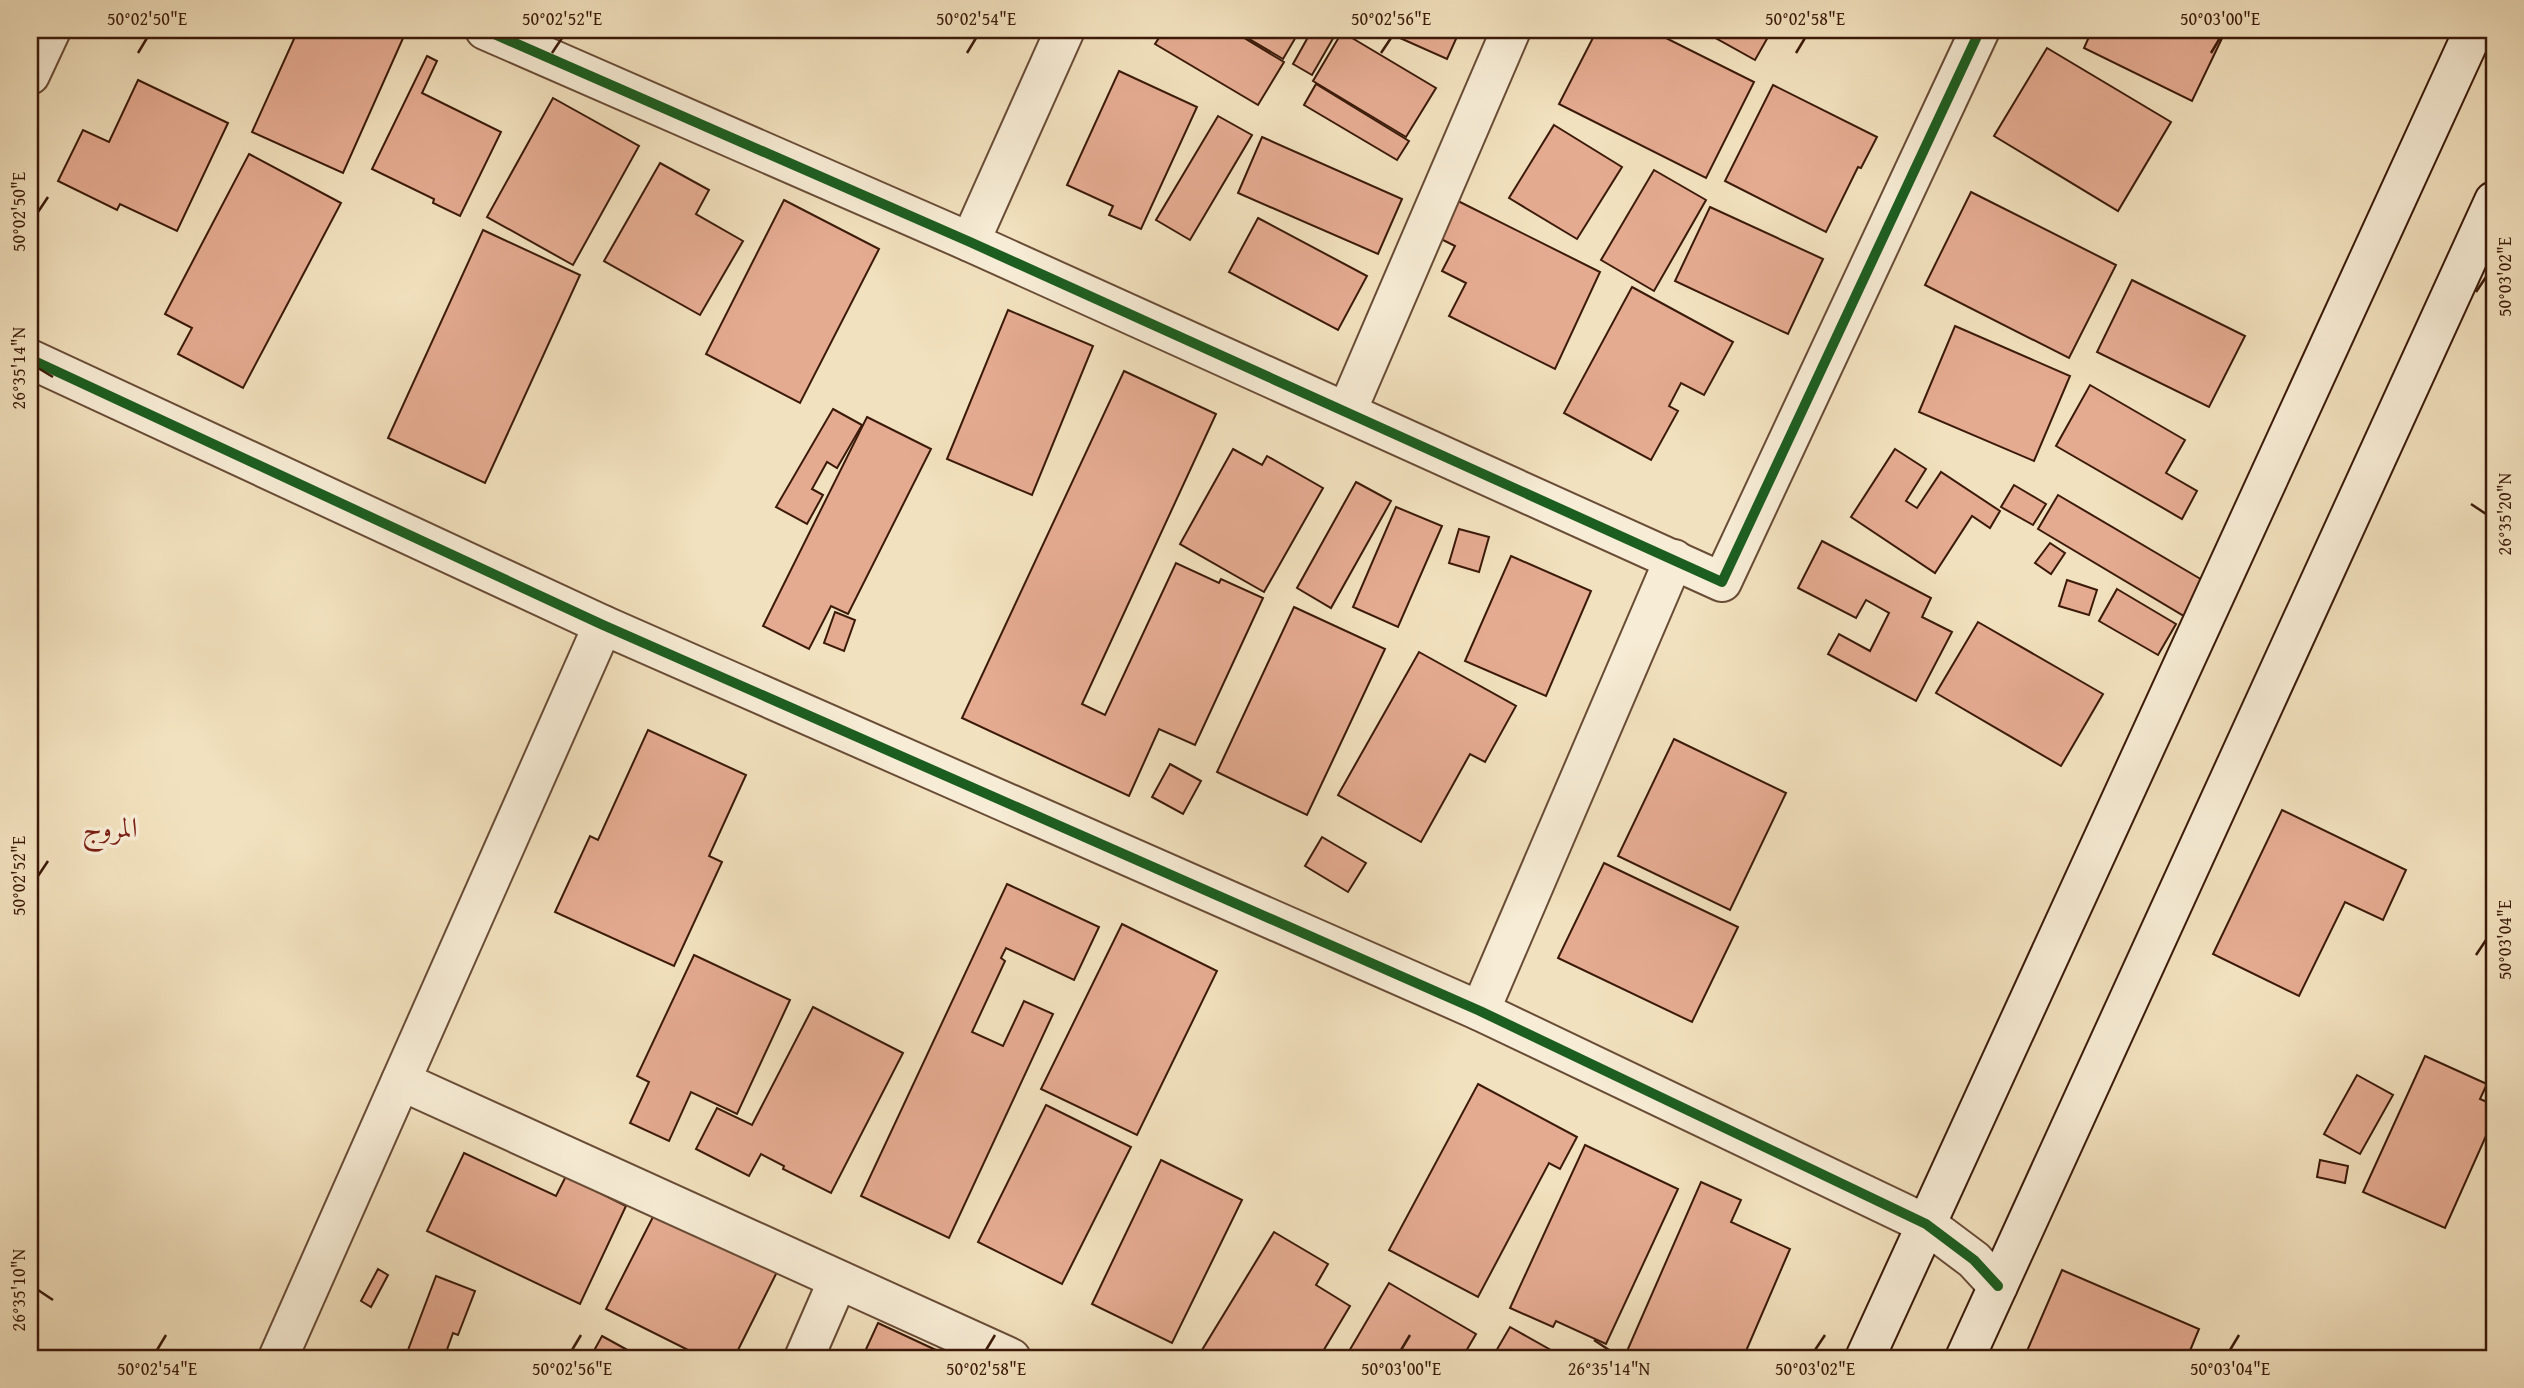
<svg xmlns="http://www.w3.org/2000/svg" width="2524" height="1388" font-family="'Gentium Book Plus',Amiri,serif">
  <style>
    .building { fill: #e5ab91; stroke: #3b1a09; stroke-width: 2 }
    .lines { fill: none; stroke-linecap: round; stroke-linejoin: round }
    .street-casing { stroke: #694c36; stroke-width: 42 }
    .secondary-casing { stroke: #3b1a09; stroke-width: 42 }
    .street { stroke: #f7ecd5; stroke-width: 38 }
    .secondary { stroke: #f7ecd5; stroke-width: 38 }
    .cycleway-casing { stroke: #f7ecd5; stroke-width: 15 }
    .cycleway { stroke: #1b5e20; stroke-width: 10 }
    .ticks { fill: none; stroke: #3b1a09; stroke-width: 2.5 }
    .labels { text-anchor: middle; dominant-baseline: central; stroke-width: 7; stroke-linejoin: round; paint-order: stroke }
    .neighbourhood-label { font-size: 28px; fill: #7a1f14; stroke: #f7ecd5 }
    .neatline { fill: none; stroke: #3b1a09; stroke-width: 2.5 }
    .ticks-label { font-size: 18px; text-anchor: middle; fill: #3b1a09 }
  </style>
  <rect width="100%" height="100%" fill="#f2e1be"/>
  <filter id="stains"><feTurbulence type="fractalNoise" baseFrequency=".00286" numOctaves="4"/><feColorMatrix values="0 0 0 0 .2 0 0 0 0 .09 0 0 0 0 .02 0 0 0 .5 -.17"/></filter>
  <radialGradient id="worn" r=".72"><stop offset=".6" stop-color="#630" stop-opacity="0"/><stop offset="1" stop-color="#630" stop-opacity=".3"/></radialGradient>
  <!-- building -->
  <g class="building">
    <path d="M298,30H391L404,36L343,173L252,132Z"/>
    <path d="M1164,30H1231L1284,62L1258,105L1155,44Z"/>
    <path d="M1234,30H1300L1283,59Z"/>
    <path d="M1312,30H1325L1335,35L1312,75L1293,64Z"/>
    <path d="M1382,30H1460L1447,59Z"/>
    <path d="M1597,30H1650L1754,82L1706,178L1559,104Z"/>
    <path d="M1715,30H1772L1755,60L1712,36Z"/>
    <path d="M2092,30H2226L2192,101L2084,48Z"/>
    <path d="M1342,32L1436,88L1406,137L1313,81Z"/>
    <path d="M2047,48L2171,122L2118,211L1994,136Z"/>
    <path d="M427,56L437,61L422,93L501,132L460,216L433,203L434,199L372,169Z"/>
    <path d="M1119,71L1197,107L1141,229L1109,215L1113,206L1067,185Z"/>
    <path d="M138,80L228,123L177,231L120,204L117,210L58,181L83,130L109,142Z"/>
    <path d="M1316,84L1409,141L1397,160L1304,105Z"/>
    <path d="M1773,85L1877,137L1861,168L1858,167L1826,232L1725,181Z"/>
    <path d="M553,98L639,146L573,265L487,217Z"/>
    <path d="M1218,116L1252,135L1190,240L1156,220Z"/>
    <path d="M1554,125L1622,167L1577,239L1509,198Z"/>
    <path d="M1262,137L1402,199L1378,254L1238,193Z"/>
    <path d="M249,154L341,203L243,388L178,354L192,328L165,314Z"/>
    <path d="M660,163L709,190L696,214L743,241L700,315L604,261Z"/>
    <path d="M1654,170L1706,200L1654,291L1601,260Z"/>
    <path d="M1971,192L2116,265L2069,358L1925,285Z"/>
    <path d="M1454,199L1600,272L1555,369L1449,316L1466,283L1442,271L1455,246L1435,236Z"/>
    <path d="M784,200L879,249L800,403L706,354Z"/>
    <path d="M1710,207L1823,259L1788,334L1675,281Z"/>
    <path d="M1258,218L1367,276L1338,330L1229,272Z"/>
    <path d="M483,230L580,275L485,483L388,438Z"/>
    <path d="M2132,280L2245,336L2209,407L2097,352Z"/>
    <path d="M1632,287L1733,342L1704,395L1681,383L1669,406L1678,411L1651,460L1564,413Z"/>
    <path d="M1008,310L1093,346L1032,495L947,459Z"/>
    <path d="M1955,326L2070,376L2034,461L1919,412Z"/>
    <path d="M1124,371L1216,414L1082,704L1105,715L1176,563L1219,583L1221,579L1263,598L1195,745L1159,729L1129,796L962,718Z"/>
    <path d="M2090,385L2185,440L2166,473L2197,491L2182,519L2056,446Z"/>
    <path d="M833,409L862,425L837,468L827,462L812,489L823,495L807,524L776,507Z"/>
    <path d="M867,417L931,449L848,614L831,606L809,649L763,626Z"/>
    <path d="M1233,449L1262,465L1267,456L1323,488L1264,592L1180,544Z"/>
    <path d="M1895,449L1926,469L1906,501L1917,508L1941,472L2000,511L1990,528L1972,516L1935,573L1851,517Z"/>
    <path d="M1356,482L1391,501L1331,608L1297,588Z"/>
    <path d="M2014,485L2046,504L2033,525L2001,507Z"/>
    <path d="M2058,495L2204,581L2184,616L2038,529Z"/>
    <path d="M1396,507L1442,526L1398,627L1353,607Z"/>
    <path d="M1459,529L1489,537L1479,572L1449,563Z"/>
    <path d="M1822,541L1931,598L1922,617L1952,632L1916,701L1828,654L1839,634L1870,651L1889,613L1866,600L1856,618L1798,588Z"/>
    <path d="M2050,543L2065,553L2051,574L2035,563Z"/>
    <path d="M1511,556L1591,591L1546,696L1465,661Z"/>
    <path d="M2067,580L2097,590L2089,615L2059,606Z"/>
    <path d="M2117,589L2176,624L2158,655L2099,621Z"/>
    <path d="M1294,607L1385,649L1307,815L1217,772Z"/>
    <path d="M835,612L855,620L844,651L824,643Z"/>
    <path d="M1978,622L2103,694L2061,766L1936,693Z"/>
    <path d="M1419,652L1516,706L1485,762L1470,754L1421,842L1338,795Z"/>
    <path d="M648,730L746,775L709,856L722,862L674,966L555,912L590,836L598,840Z"/>
    <path d="M1674,739L1786,793L1730,910L1618,856Z"/>
    <path d="M1170,764L1201,781L1183,814L1152,797Z"/>
    <path d="M2282,810L2406,870L2383,920L2345,902L2299,996L2213,954Z"/>
    <path d="M1322,837L1366,863L1348,892L1305,866Z"/>
    <path d="M1604,863L1738,927L1692,1022L1558,958Z"/>
    <path d="M1007,884L1099,927L1074,980L1006,948L1001,958L1005,961L972,1032L1003,1046L1024,1001L1053,1014L949,1238L861,1196Z"/>
    <path d="M1122,924L1217,971L1137,1135L1041,1089Z"/>
    <path d="M694,955L790,1000L737,1114L691,1092L669,1141L630,1123L649,1082L637,1076Z"/>
    <path d="M813,1007L903,1053L831,1193L783,1169L784,1166L761,1154L749,1176L696,1149L717,1108L752,1125Z"/>
    <path d="M2425,1056L2487,1084L2480,1099L2494,1105V1118L2445,1228L2363,1192Z"/>
    <path d="M2357,1075L2393,1095L2360,1154L2324,1134Z"/>
    <path d="M1478,1084L1577,1137L1560,1169L1549,1163L1478,1297L1389,1250Z"/>
    <path d="M1046,1105L1131,1147L1062,1284L978,1242Z"/>
    <path d="M1585,1145L1678,1189L1606,1344L1556,1321L1553,1327L1510,1308Z"/>
    <path d="M464,1153L556,1196L566,1176L626,1206L580,1304L427,1231Z"/>
    <path d="M1161,1160L1242,1200L1172,1343L1092,1304Z"/>
    <path d="M2320,1160L2348,1166L2345,1183L2317,1177Z"/>
    <path d="M1701,1182L1741,1200L1731,1222L1790,1249L1743,1358H1624Z"/>
    <path d="M656,1211L777,1272L734,1358H704L606,1309Z"/>
    <path d="M1274,1232L1328,1264L1316,1285L1350,1306L1319,1358H1216L1202,1350Z"/>
    <path d="M378,1269L388,1275L371,1307L361,1301Z"/>
    <path d="M2062,1270L2199,1329L2187,1358H2024Z"/>
    <path d="M436,1276L475,1291L458,1335L453,1333L444,1358H405Z"/>
    <path d="M1389,1283L1476,1334L1462,1358H1345Z"/>
    <path d="M878,1323L953,1358H862Z"/>
    <path d="M1510,1327L1565,1358H1492Z"/>
    <path d="M602,1336L642,1358H590Z"/>
  </g>
  <g class="lines">
    <!-- street casing -->
    <g class="street-casing">
      <g id="street">
        <path d="M485,30L970,242L1722,582L1980,30"/>
        <path d="M30,75L51,30"/>
        <path d="M970,242L1065,30"/>
        <path d="M30,359L603,625L1480,1011L1926,1224L1974,1260L1998,1286"/>
        <path d="M1347,411L1511,30"/>
        <path d="M1480,1011L1674,559"/>
        <path d="M401,1081L1011,1358"/>
        <path d="M278,1358L603,625"/>
        <path d="M804,1358L838,1280"/>
      </g>
    </g>
    <!-- secondary casing -->
    <g class="secondary-casing">
      <g id="secondary">
        <path d="M1865,1358L2474,30"/>
        <path d="M1965,1358L2494,201"/>
      </g>
    </g>
    <!-- street -->
    <use href="#street" class="street"/>
    <!-- secondary -->
    <use href="#secondary" class="secondary"/>
    <!-- cycleway casing -->
    <g class="cycleway-casing">
      <g id="cycleway">
        <path d="M485,30L970,242L1722,582L1980,30"/>
        <path d="M30,359L603,625L1480,1011L1926,1224L1974,1260L1998,1286"/>
      </g>
    </g>
    <!-- cycleway -->
    <use href="#cycleway" class="cycleway"/>
  </g>
  <!-- ticks -->
  <path class="ticks" d="M138,53L147,38M552,53L562,38M967,53L976,38M1381,53L1391,38M1796,53L1805,38M2211,53L2220,38M38,212L48,197M2476,292L2486,277M38,368L53,377M2471,504L2486,514M38,876L48,861M2476,955L2486,940M38,1290L53,1300M1594,1340L1609,1350M157,1350L166,1335M572,1350L581,1335M986,1350L995,1335M1401,1350L1410,1335M1815,1350L1825,1335M2230,1350L2239,1335"/>
  <g class="labels">
    <!-- neighbourhood labels -->
    <g class="neighbourhood-label">
      <text x="110" y="826">المروج</text>
    </g>
  </g>
  <!-- margin -->
  <rect width="2524" height="1388" fill="none" stroke="#f2e1be" stroke-width="77"/>
  <rect x="38" y="38" width="2448" height="1312" class="neatline"/>
  <g class="ticks-label">
    <text x="147" y="25">50°02'50"E</text>
    <text x="562" y="25">50°02'52"E</text>
    <text x="976" y="25">50°02'54"E</text>
    <text x="1391" y="25">50°02'56"E</text>
    <text x="1805" y="25">50°02'58"E</text>
    <text x="2220" y="25">50°03'00"E</text>
    <text transform="translate(19 212) rotate(-90)" y="6">50°02'50"E</text>
    <text transform="translate(2505 277) rotate(-90)" y="6">50°03'02"E</text>
    <text transform="translate(19 368) rotate(-90)" y="6">26°35'14"N</text>
    <text transform="translate(2505 514) rotate(-90)" y="6">26°35'20"N</text>
    <text transform="translate(19 876) rotate(-90)" y="6">50°02'52"E</text>
    <text transform="translate(2505 940) rotate(-90)" y="6">50°03'04"E</text>
    <text transform="translate(19 1290) rotate(-90)" y="6">26°35'10"N</text>
    <text x="157" y="1375">50°02'54"E</text>
    <text x="572" y="1375">50°02'56"E</text>
    <text x="986" y="1375">50°02'58"E</text>
    <text x="1401" y="1375">50°03'00"E</text>
    <text x="1609" y="1375">26°35'14"N</text>
    <text x="1815" y="1375">50°03'02"E</text>
    <text x="2230" y="1375">50°03'04"E</text>
  </g>
  <rect width="100%" height="100%" filter="url(#stains)"/>
  <rect width="100%" height="100%" fill="url(#worn)"/>
</svg>
